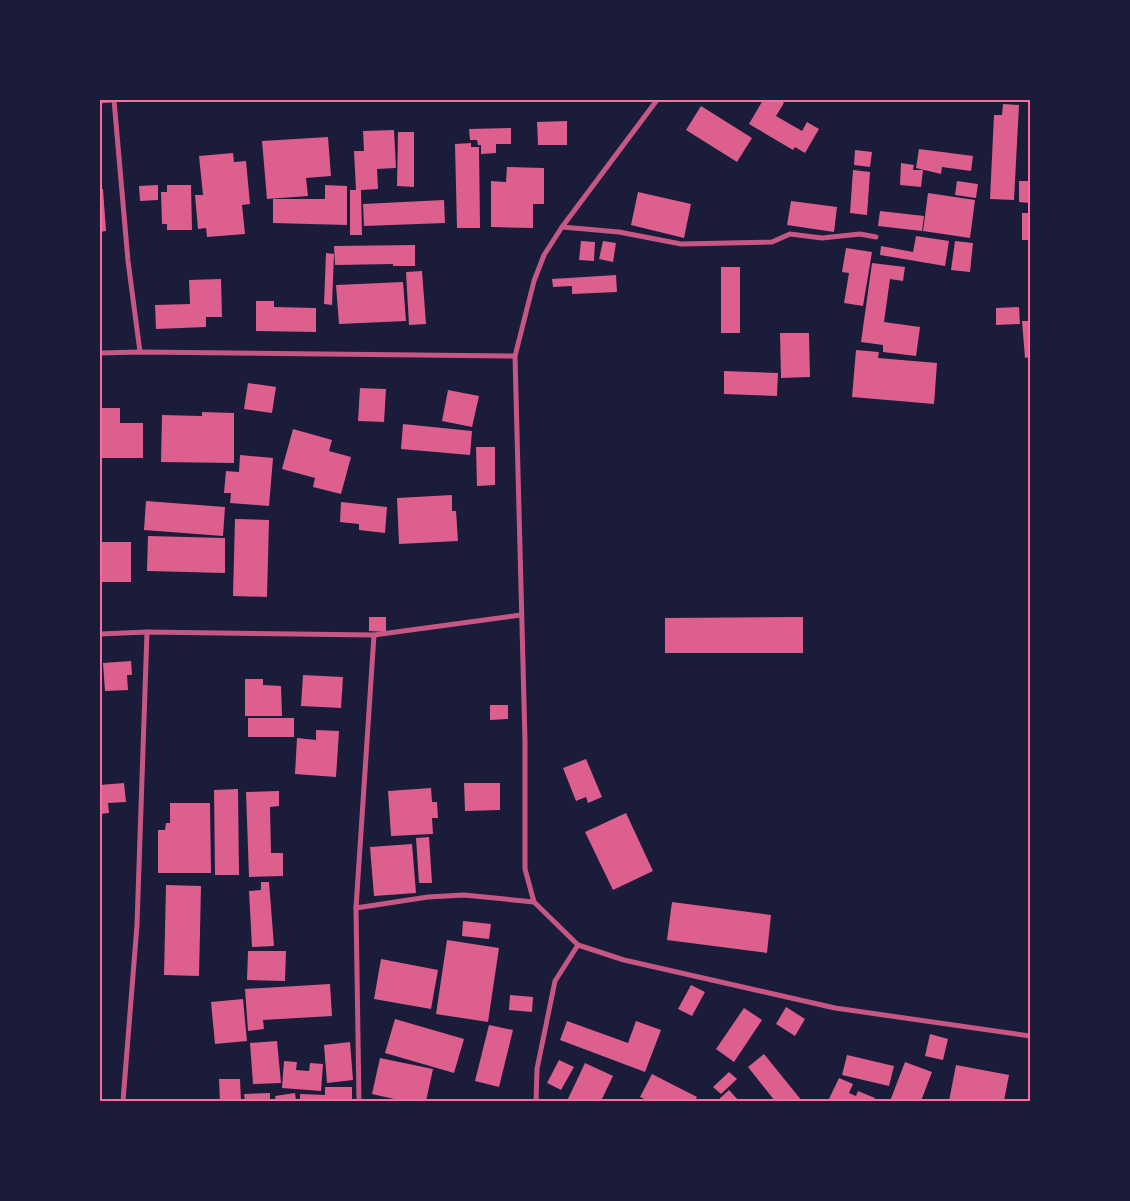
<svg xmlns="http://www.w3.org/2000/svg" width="1130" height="1201" font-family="'Source Sans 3',sans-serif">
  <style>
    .building { fill: #dd5f8e }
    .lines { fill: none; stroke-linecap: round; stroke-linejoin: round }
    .minor { stroke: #c65784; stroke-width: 5 }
    .neatline { fill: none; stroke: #ff6b9d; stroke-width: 2 }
  </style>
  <rect width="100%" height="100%" fill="#1b1b3a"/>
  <!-- building -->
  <g class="building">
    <path d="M763,100H780L784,103L776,116L802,131L807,122L819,129L805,153L795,147L793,150L749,124Z"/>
    <path d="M1003,104L1019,105L1014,200L990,199L994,115H1002Z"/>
    <path d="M701,106L752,138L737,162L686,130Z"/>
    <path d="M567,121V145H538L537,122Z"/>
    <path d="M511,128V144H496V153L481,154V145H478L477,140H470L469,129Z"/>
    <path d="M394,130L396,168L377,169L378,189L361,190L362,235H350V190H356L354,151H364L363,131Z"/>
    <path d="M398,132H414V187L397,186Z"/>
    <path d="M328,137L331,176L306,178L308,196L267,199L262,141Z"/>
    <path d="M471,143V147H479L480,228H457L455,144Z"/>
    <path d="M919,149L973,156L971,171L942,167L941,174L916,168Z"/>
    <path d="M855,150L872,152L870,167L854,165Z"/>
    <path d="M233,153L234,162L246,161L250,204L242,205L245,234L207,237L206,228L198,229L195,195H203L199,156Z"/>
    <path d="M901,163L914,165L913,170H923L921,187L900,185Z"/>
    <path d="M507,167L544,168V204H533V228L491,227V181L506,182Z"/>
    <path d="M853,170L870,172L867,215L850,213Z"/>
    <path d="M957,181L978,184L976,198L955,195Z"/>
    <path d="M1019,181H1030V203L1019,202Z"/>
    <path d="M158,185V200L140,201L139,186Z"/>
    <path d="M167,185H191L192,230H167V224H162L161,192H167Z"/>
    <path d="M325,185L347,186V225L273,223V199H325Z"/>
    <path d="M100,189H103L106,231L100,232Z"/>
    <path d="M638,192L691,204L684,238L631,225Z"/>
    <path d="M928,193L975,200L970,238L923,231Z"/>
    <path d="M444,200L445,223L364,226L363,204Z"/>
    <path d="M791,201L837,207L834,232L787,225Z"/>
    <path d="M880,211L924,216L922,231L878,226Z"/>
    <rect x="1022" y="213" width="8" height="27"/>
    <path d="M916,236L949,241L945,266L880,255L881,246L913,252Z"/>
    <path d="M581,241L595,242L594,261L579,260Z"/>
    <path d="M603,241L616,243L613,262L599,259Z"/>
    <path d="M955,241L973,243L970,272L951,270Z"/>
    <path d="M415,245V266H393V264L335,265L334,246Z"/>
    <path d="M846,248L872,252L863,306L844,303L849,273L842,272Z"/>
    <path d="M326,253L334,254L332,305L324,304Z"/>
    <path d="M872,263L905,267L903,281L890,279L884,322L920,327L916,356L883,352V345L861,342Z"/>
    <rect x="721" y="267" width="19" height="66"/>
    <path d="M422,271L426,324L409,325L406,272Z"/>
    <path d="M616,275L617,292L572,294V286L553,287L552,279Z"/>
    <path d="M221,279L222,317H206V327L156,329L155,305L190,304L189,280Z"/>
    <path d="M403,282L406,321L339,324L336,285Z"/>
    <path d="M256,301H274V307L316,308V332L256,331Z"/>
    <path d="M1019,307L1020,324L996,325V308Z"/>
    <path d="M1022,321H1030V357L1025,358Z"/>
    <path d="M780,333H809L810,377L781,378Z"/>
    <path d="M856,350L879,352L878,358L937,363L934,404L852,397Z"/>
    <path d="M724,371L778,373L777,396L724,394Z"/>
    <path d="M248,383L276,387L272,413L244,409Z"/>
    <path d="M360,388L386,389L384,422L358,421Z"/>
    <path d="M448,390L479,396L472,427L442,421Z"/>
    <path d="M100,408H120V423H143V458H100Z"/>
    <path d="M202,412L234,413V463L161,462L162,415L202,416Z"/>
    <path d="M403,424L472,431L470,455L401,449Z"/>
    <path d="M293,429L332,440L329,451L351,457L341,494L313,487L315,478L282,469Z"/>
    <path d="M476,447H495V485L477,486Z"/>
    <path d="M240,455L273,458L269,506L230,503L231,493H224L226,471L239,472Z"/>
    <path d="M452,495V511H456L458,541L399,544L397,498Z"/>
    <path d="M146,501L225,507L223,536L144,530Z"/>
    <path d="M341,502L387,507L385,533L359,530V524L340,522Z"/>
    <path d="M235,519L269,520L267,597L233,596Z"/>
    <path d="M148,536L225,538V573L147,571Z"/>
    <rect x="100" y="542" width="31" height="40"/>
    <path d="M369,617H386V632L369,631Z"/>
    <path d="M803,617V653H665V618Z"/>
    <path d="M131,661L132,675H127L128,690L105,691L103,663Z"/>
    <path d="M303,675L343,677L341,708L301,706Z"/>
    <path d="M245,679H263V685L281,686L282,716H245Z"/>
    <path d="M490,705H508V719L490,720Z"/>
    <rect x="248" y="718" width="46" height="19"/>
    <path d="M316,730L339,731L336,777L295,774L297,738L316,740Z"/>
    <path d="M586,759L602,797L588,803L586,797L576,801L563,768Z"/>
    <path d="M124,783L126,802L108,803L109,813L100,814V785Z"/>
    <path d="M464,783H500V810L465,811Z"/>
    <path d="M431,788L432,802H437L438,818H432L433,834L391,836L388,791Z"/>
    <path d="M238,789L239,875H215L214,790Z"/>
    <path d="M279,791V806L270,807L271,853H283V876L249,877L246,792Z"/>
    <path d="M170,803H210L211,873H158V830H165L166,823H170Z"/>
    <path d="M626,813L653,871L613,890L585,832Z"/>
    <path d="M429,837L432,883H419L416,838Z"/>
    <path d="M412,844L416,893L374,896L370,847Z"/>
    <path d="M261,882H269L274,946L252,947L249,891L261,890Z"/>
    <path d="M166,885L201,886L199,976L164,975Z"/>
    <path d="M672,902L771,915L767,953L667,940Z"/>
    <path d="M463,921L491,924L489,939L462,936Z"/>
    <path d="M447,940L499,948L488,1022L436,1014Z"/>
    <path d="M248,951H286L285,981L247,980Z"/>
    <path d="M381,959L438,970L431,1009L374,999Z"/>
    <path d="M330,984L332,1016L263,1020L264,1029L248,1031L245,989Z"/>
    <path d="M691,985L705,992L692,1016L678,1009Z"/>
    <path d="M510,995L533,997L532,1012L509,1010Z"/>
    <path d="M243,999L247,1041L215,1044L211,1002Z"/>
    <path d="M786,1007L805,1019L795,1036L776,1024Z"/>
    <path d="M744,1008L762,1020L734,1062L716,1049Z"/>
    <path d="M395,1019L464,1039L454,1073L385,1053Z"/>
    <path d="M567,1021L628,1043L636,1021L661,1030L645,1072L560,1040Z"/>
    <path d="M489,1025L513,1030L499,1087L475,1081Z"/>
    <path d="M930,1034L948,1039L943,1060L925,1056Z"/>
    <path d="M277,1041L281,1083L253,1084L250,1043Z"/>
    <path d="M350,1042L353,1080L327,1083L324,1045Z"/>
    <path d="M764,1054L802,1101H775L748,1067Z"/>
    <path d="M847,1055L894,1066L889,1086L842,1075Z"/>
    <path d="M380,1058L433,1069L426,1101H403L372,1094Z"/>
    <path d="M559,1060L574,1067L561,1090L547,1083Z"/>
    <path d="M284,1061L297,1062L296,1070L309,1071L310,1063L323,1064L321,1091L282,1088Z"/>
    <path d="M905,1062L932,1072L921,1101H890Z"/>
    <path d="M585,1063L613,1076L601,1101H567Z"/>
    <path d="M956,1065L1009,1075L1004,1101H949Z"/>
    <path d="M729,1072L737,1079L721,1094L713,1087Z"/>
    <path d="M652,1074L697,1097L695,1101H649L640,1097Z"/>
    <path d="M839,1078L853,1084L849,1093L856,1096L858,1091L875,1098L874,1101H833L829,1099Z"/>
    <path d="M219,1079H240L241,1101H220Z"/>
    <path d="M325,1087H352V1101H300V1094L325,1095Z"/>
    <path d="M729,1090L739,1101H717Z"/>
    <path d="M270,1093V1101H245L244,1094Z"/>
    <path d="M295,1093L296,1101H276L275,1096Z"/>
  </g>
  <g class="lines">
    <!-- minor -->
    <g class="minor">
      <path d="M114,100L128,261L140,352"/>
      <path d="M657,100L562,227L544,255L534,281L515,356L525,741V869L534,902L578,945L624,960L835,1008L1030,1036"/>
      <path d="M100,101L112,100"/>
      <path d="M562,227L619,232L681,244L772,242L790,234L822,238L860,234L876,237"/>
      <path d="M100,353L140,352L515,356"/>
      <path d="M100,634L147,632L374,635L521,615"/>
      <path d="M356,908L428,897L464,895L534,902"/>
      <path d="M123,1101L137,925L147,632"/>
      <path d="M359,1101L356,908L374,635"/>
      <path d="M536,1101L537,1069L555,981L578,945"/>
    </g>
  </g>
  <!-- border -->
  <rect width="1130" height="1201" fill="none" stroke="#1b1b3a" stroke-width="202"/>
  <rect x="101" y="101" width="928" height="999" class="neatline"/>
</svg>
